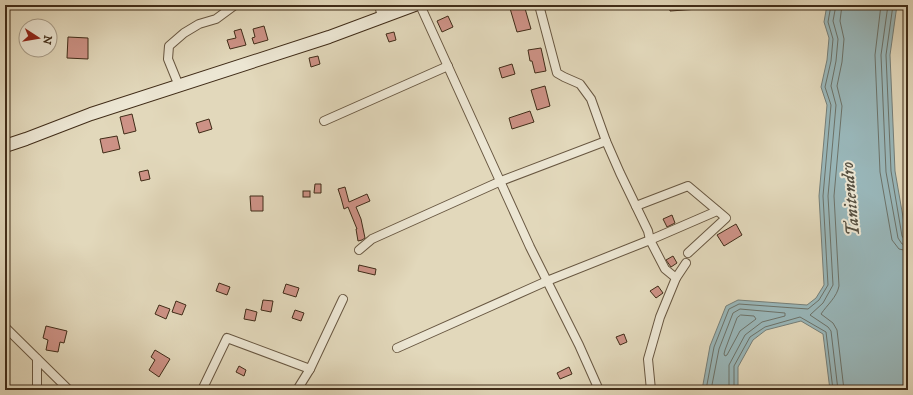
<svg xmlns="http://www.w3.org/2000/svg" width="913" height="395" font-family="'IM FELL DW Pica',serif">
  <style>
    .water { fill: #99b7ba; stroke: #757f79 }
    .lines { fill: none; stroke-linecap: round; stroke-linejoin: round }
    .shore { stroke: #6c7269; stroke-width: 1 }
    .building { fill: #cd9286; stroke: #402c18 }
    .street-casing { stroke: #685741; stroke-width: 10 }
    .secondary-casing { stroke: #402c18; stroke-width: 14 }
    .street { stroke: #ece6d3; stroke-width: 8 }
    .secondary { stroke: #ece6d3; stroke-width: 12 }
    .labels { text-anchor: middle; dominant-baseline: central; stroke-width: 4; stroke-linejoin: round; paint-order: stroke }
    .water-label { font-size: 18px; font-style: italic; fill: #564f40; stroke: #ece6d3 }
  </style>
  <rect width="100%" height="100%" fill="#e2d8bb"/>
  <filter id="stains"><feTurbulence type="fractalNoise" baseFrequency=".005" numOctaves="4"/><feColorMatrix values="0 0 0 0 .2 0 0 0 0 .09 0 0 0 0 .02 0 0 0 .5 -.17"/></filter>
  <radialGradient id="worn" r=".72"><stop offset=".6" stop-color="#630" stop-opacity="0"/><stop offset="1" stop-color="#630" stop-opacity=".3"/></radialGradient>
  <!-- water -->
  <path class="water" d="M827,5H897L890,55L895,171L908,246V390H830L823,334L801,321L766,330L753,340L738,367V390H702L710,346L726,306L738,300L807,305L816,298L824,285L819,196L827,105L821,87L827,60L829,38L824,22Z"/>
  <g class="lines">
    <!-- shore -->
    <g class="shore">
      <path d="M836,5L833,21L838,39L836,61L831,86L836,105L828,196L833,285L823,303L810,315L828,327L831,331L838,390"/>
      <path d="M842,5L840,21L844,39L842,62L837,86L842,106L834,196L839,286C837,297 827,305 821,314L833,323L837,330L844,390"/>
      <path d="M881,5L875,55L880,172L892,240L899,249L908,251"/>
      <path d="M888,5L881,55L886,172L898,238L902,244L908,245"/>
      <path d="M893,5L886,55L891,171L902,236L904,239L908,240"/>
      <path d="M741,315L754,316L756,319L740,331L727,355L725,356L724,354L725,350L737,318Z"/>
      <path d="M706,390L714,347L729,309L739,304L808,309L819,300L828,285L823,196L831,105L825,87L831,61L833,39L828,22L831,5"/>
      <path d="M711,390L719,349L733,313L740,309L785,313V316L762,322L745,335L729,365V390"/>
      <path d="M734,390V366L750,337L765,327L800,317L826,332L833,390"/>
    </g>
  </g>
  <!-- building -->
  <g class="building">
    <path d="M509,5H524L531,29L517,32Z"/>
    <path d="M669,5H699V9L670,11Z"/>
    <path d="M448,16L453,27L442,32L437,21Z"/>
    <path d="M264,26L268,40L254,44L252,38L255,37L253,29Z"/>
    <path d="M241,29L246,45L230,49L227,40L236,38L234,31Z"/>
    <path d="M394,32L396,40L389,42L386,34Z"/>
    <path d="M68,37L88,38V59L67,58Z"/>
    <path d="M541,48L546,71L535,73L532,61H530L528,50Z"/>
    <path d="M318,56L320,64L311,67L309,58Z"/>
    <path d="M512,64L515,74L502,78L499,68Z"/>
    <path d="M545,86L550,106L537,110L531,90Z"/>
    <path d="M530,111L534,122L512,129L509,118Z"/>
    <path d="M132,114L136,131L124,134L120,117Z"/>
    <path d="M209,119L212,129L199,133L196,123Z"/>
    <path d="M117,136L120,149L103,153L100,139Z"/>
    <path d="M148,170L150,179L141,181L139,172Z"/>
    <path d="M315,184H321V193H314Z"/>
    <path d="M345,187L349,202L367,194L370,201L356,207L361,219L365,238L362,240L358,241L356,229H357L348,207L344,209L341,198L338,189Z"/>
    <rect x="303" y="191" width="7" height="6"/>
    <path d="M250,196H263V211H251Z"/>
    <path d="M672,215L675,223L667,227L663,219Z"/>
    <path d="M736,224L742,235L724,246L717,235Z"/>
    <path d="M673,256L677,263L671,267L666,260Z"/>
    <path d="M359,265L376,269L375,275L358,271Z"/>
    <path d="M219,283L230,287L227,295L216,291Z"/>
    <path d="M286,284L299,288L296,297L283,293Z"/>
    <path d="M658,286L663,293L656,298L650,291Z"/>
    <path d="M263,300L273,301L271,312L261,310Z"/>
    <path d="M176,301L186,305L182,315L172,312Z"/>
    <path d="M159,305L170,309L166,319L155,314Z"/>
    <path d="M246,309L257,312L255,321L244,319Z"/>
    <path d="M295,310L304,313L301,321L292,318Z"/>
    <path d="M46,326L67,331L64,343L60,342L58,352L46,350L48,340L43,338Z"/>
    <path d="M624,334L627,342L620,345L616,337Z"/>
    <path d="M155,350L170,359L159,377L149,370L155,360L151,357Z"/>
    <path d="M239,366L246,370L244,376L236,372Z"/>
    <path d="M569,367L572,374L560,379L557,373Z"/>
  </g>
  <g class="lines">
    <!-- street casing -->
    <g class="street-casing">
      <g id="street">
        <path d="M379,5L382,17"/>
        <path d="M420,5L530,247L579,345L599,390"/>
        <path d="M539,5L557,73L564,77L580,84L591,99L606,141L620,173L648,231L650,240L665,269L676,278"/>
        <path d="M179,86L168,59L169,46L184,33L199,24L216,19L235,5"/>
        <path d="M324,121L448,66"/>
        <path d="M636,206L688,186L726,218L688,253"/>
        <path d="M359,250L372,239L501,181L606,141"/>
        <path d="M5,327L69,390"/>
        <path d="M397,348L547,281L650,240L717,211"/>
        <path d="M37,390V359"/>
        <path d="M202,390L227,338L310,369"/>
        <path d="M297,390L310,369L343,299"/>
        <path d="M651,390L648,359L660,317L676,278L686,263"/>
      </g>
    </g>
    <!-- secondary casing -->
    <g class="secondary-casing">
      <path id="secondary" d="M5,146L26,139L91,114L329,37L415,5"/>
    </g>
    <!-- street -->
    <use href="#street" class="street"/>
    <!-- secondary -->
    <use href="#secondary" class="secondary"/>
  </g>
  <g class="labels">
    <!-- water labels -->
    <g class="water-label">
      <text transform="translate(851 199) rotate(-95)">Tanitendro</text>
    </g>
  </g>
  <!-- margin -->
  <rect width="913" height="395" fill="none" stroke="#e2d8bb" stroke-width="20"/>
  <rect x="6" y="6" width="901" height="383" fill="none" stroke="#402c18" stroke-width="2"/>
  <rect x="10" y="10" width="893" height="375" fill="none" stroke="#402c18"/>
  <!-- north arrow -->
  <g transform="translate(38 38) rotate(102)"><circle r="19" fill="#ece6d3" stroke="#a79c88"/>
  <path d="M0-3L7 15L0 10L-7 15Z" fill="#8f2418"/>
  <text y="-6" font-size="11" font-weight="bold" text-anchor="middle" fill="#402c18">N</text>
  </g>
  <rect width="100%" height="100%" filter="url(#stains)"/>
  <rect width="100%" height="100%" fill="url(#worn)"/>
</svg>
